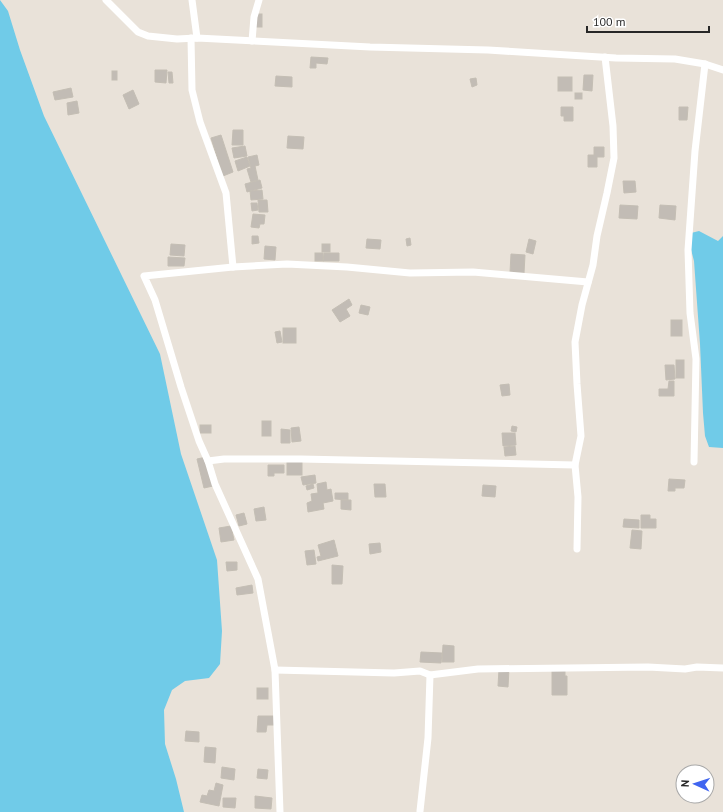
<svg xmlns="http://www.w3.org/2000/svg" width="723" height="812" font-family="'PT Sans',sans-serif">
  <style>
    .water { fill: #70cbe8 }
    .building { fill: #c2bcb5; stroke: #c4beb4 }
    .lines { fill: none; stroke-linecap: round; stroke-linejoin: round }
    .minor { stroke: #fff; stroke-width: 7 }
  </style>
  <rect width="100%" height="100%" fill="#e9e2d9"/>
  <!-- water -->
  <g class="water">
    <path d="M0,0L8,11L20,50L44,116L160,354L181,454L217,560L222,631L220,664L209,678L185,681L172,690L164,710L165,744L176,779L184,812H0Z"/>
    <path d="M699,231L718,241L723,236V448L709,447L705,436L703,413L700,344L694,261L687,234Z"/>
  </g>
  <!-- building -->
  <g class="building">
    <rect x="255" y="14" width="7" height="13"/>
    <path d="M311,57L328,58L327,64L316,63V68H310Z"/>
    <path d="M155,70H167L166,83L155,82Z"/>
    <rect x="112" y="71" width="5" height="9"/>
    <path d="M168,72H172L173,83H169Z"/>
    <path d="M584,75H593L592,91L583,90Z"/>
    <path d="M276,76L292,77V87L275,86Z"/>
    <rect x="558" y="77" width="14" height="14"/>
    <path d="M476,78L477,85L472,87L470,79Z"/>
    <path d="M71,88L73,97L55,100L53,92Z"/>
    <path d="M133,90L139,104L129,109L123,95Z"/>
    <rect x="575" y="93" width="7" height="6"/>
    <path d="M77,101L79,113L68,115L67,103Z"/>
    <path d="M561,107H573V121H564V116H561Z"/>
    <path d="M679,107H688L687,120H679Z"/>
    <path d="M233,130H243V145H232Z"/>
    <path d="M221,135L233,172L223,176L211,138Z"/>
    <path d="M288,136L304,137L303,149L287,148Z"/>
    <path d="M245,146L247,156L234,158L232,148Z"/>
    <path d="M594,147H604V157H597V167H588V155H594Z"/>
    <path d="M257,155L259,165L255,166L258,180L251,182L247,169L251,168L248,157Z"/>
    <path d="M247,157L250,166L238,171L235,161Z"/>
    <path d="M260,180L262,188L247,192L245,184Z"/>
    <path d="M623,181H635L636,192L624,193Z"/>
    <path d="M262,190L263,199L251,200L250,191Z"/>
    <path d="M258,200H267L268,212H259Z"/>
    <path d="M251,203H257L258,210L252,211Z"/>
    <path d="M620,205L638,206L637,219L619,218Z"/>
    <path d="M660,205L676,206L675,220L659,218Z"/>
    <path d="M253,214L265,215L264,224H260L259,228L251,227Z"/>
    <path d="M252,236H258L259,243L252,244Z"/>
    <path d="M410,238L411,245L407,246L406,239Z"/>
    <path d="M367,239L381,240L380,249L366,248Z"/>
    <path d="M529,239L536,241L533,254L526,252Z"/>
    <path d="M171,244L185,245L184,256L170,255Z"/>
    <rect x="322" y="244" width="8" height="8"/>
    <path d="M265,246L276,247L275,260L264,259Z"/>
    <rect x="315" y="253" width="8" height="8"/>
    <path d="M324,253H339V261H323Z"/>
    <path d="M511,254L525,255L524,273L510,272Z"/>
    <path d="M168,257L185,258L184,266H168Z"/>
    <path d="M349,299L352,305L346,309L350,316L340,322L332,310Z"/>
    <path d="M361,305L370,307L368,315L359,313Z"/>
    <rect x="671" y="320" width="11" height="16"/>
    <rect x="283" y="328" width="13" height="15"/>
    <path d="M280,331L282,342L277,343L275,332Z"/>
    <rect x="676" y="360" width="8" height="18"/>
    <path d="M665,365H674L675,379L666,380Z"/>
    <path d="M669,381H674V396H659V389H668Z"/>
    <path d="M509,384L510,395L502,396L500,385Z"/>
    <rect x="262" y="421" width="9" height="15"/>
    <rect x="200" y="425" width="11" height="8"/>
    <path d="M512,426L517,427L516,432L511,431Z"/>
    <path d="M299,427L301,441L292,442L291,428Z"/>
    <path d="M281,429L290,430V443H281Z"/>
    <path d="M502,433H515L516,445L503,446Z"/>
    <path d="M515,446L516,455L505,456L504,447Z"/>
    <path d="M206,457L213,486L204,488L197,459Z"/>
    <rect x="287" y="462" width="15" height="13"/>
    <path d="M268,465H284V473H274V476H268Z"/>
    <path d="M315,475L316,483L303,485L301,477Z"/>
    <path d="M669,479L685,480L684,488H675V491H668Z"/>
    <path d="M326,482L327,490L331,489L333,501L323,503L324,509L308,512L307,503L312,501L311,494L318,493L317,484Z"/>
    <path d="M313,484L314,488L307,490L306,486Z"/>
    <path d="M374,484H385L386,497H375Z"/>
    <path d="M483,485L496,486L495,497L482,496Z"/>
    <path d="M335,493H348V500L335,499Z"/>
    <path d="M341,500H351V510L341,509Z"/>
    <path d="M264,507L266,520L256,521L254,509Z"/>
    <path d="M244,513L247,524L239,526L236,515Z"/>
    <path d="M641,515H650V519H656V528H641Z"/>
    <path d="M624,519L639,520V528L623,527Z"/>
    <path d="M231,526L234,540L221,542L219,528Z"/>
    <path d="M632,530L642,531L641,549L630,548Z"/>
    <path d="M334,540L338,556L318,561L317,557L321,556L318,545Z"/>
    <path d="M380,543L381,552L370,554L369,544Z"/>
    <path d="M314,550L316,564L307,565L305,551Z"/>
    <path d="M226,562H237V570L227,571Z"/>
    <path d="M332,565L343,566L342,584H332Z"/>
    <path d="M252,585L253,593L237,595L236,588Z"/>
    <path d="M443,645L454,646V662H442Z"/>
    <path d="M421,652L442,653L441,663L420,662Z"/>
    <path d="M499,669H509L508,687L498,686Z"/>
    <path d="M552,669H565V676H567V695H552Z"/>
    <rect x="257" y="688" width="11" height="11"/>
    <path d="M258,716H274V725H267L266,732H257Z"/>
    <path d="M186,731L199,732V742L185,741Z"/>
    <path d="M205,747L216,748L215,763L204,762Z"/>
    <path d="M222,767L235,769L234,780L221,778Z"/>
    <path d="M258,769L268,770L267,779L257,778Z"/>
    <path d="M216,783L223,785L219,806L200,802L202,795L207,796L209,790L214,791Z"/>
    <path d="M255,796L272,798L271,809L255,808Z"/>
    <path d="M223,798H236L235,808L223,807Z"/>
  </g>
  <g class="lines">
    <!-- minor -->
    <g class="minor">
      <path d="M106,0L138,32L148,36L177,39L197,38L370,47L488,50L616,58L675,59L705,64L723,70"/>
      <path d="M192,0L197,38"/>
      <path d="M191,38L192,90L200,122L226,193L233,267"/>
      <path d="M252,41L254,17L259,0"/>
      <path d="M208,461L199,441L181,387L155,300L144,276L233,267L287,264L347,267L410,273L473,272L588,282"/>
      <path d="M694,462L696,359L690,313L688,250L695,151L705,64"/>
      <path d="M577,549L578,497L575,465L581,436L577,384L575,342L582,305L593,265L597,236L607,193L614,158L613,126L605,57"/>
      <path d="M275,670L394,673L420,671L430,675L478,669L648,667L685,669L697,667L723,668"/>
      <path d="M420,811L428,738L430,675"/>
      <path d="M280,812L275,670L258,579L215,484L208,461L224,459H301L575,465"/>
    </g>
  </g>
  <!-- north arrow -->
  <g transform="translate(695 784) rotate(273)"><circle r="19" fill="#ffffff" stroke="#a9a9a9"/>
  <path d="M0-3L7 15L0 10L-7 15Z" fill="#4065f0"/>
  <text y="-6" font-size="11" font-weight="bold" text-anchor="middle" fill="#272727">N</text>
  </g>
  <!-- scale -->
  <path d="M587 26v6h122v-6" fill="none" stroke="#272727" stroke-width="2"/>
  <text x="593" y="26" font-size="12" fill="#272727" stroke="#ffffff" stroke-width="3" paint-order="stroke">100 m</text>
</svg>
